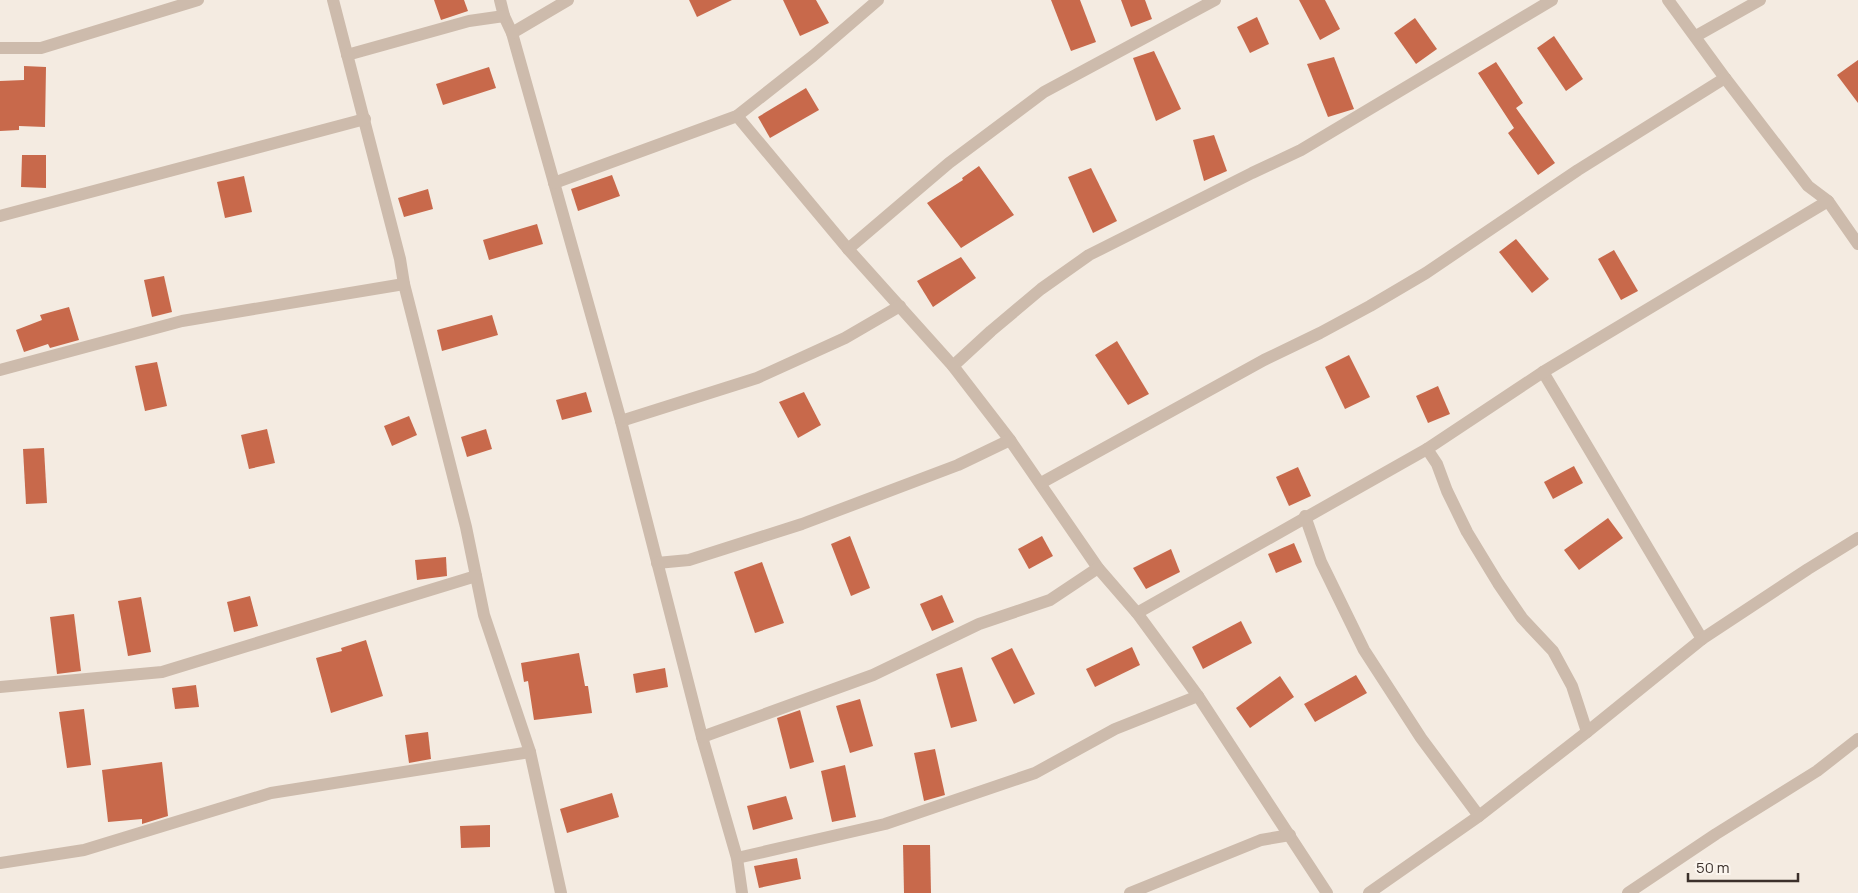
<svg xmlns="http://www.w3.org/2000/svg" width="1858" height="893" font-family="Manrope,sans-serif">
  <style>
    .building { fill: #c8694b }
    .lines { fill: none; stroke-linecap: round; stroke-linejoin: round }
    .minor { stroke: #cdbbac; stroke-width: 12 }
  </style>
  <rect width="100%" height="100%" fill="#f4ebe1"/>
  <!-- building -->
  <g class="building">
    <path d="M434,0H464L468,11L441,20Z"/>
    <path d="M689,0H732L697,17Z"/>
    <path d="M783,0H816L829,23L800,36Z"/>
    <path d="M1051,0H1080L1096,42L1071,51Z"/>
    <path d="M1121,0H1145L1152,19L1131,27Z"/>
    <path d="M1299,0H1325L1340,29L1320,40Z"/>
    <path d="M1257,17L1269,44L1250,53L1237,27Z"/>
    <path d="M1415,18L1437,49L1416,64L1394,33Z"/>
    <path d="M1554,36L1583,79L1566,91L1537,48Z"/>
    <path d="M1154,51L1181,109L1156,121L1133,58Z"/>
    <path d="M1334,57L1354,109L1328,117L1307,64Z"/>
    <path d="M1858,60V103L1837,75Z"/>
    <path d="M1496,62L1523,103L1516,108L1555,163L1538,175L1508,133L1514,128L1478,73Z"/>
    <path d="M24,66L46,67L45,127L19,126V130L0,131V81L24,80Z"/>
    <path d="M489,67L496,88L443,105L436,84Z"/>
    <path d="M806,88L819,110L770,138L758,117Z"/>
    <path d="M1214,135L1227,171L1204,181L1193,140Z"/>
    <path d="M22,155H46V188L21,187Z"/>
    <path d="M979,166L1014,215L961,248L927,203L963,180L962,178Z"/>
    <path d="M1091,168L1117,221L1093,233L1068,177Z"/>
    <path d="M612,175L620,196L578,211L571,189Z"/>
    <path d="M244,176L252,212L225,218L217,182Z"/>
    <path d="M428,189L433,209L404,217L398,198Z"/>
    <path d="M537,224L543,244L489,260L483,240Z"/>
    <path d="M1516,239L1549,279L1532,293L1499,252Z"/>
    <path d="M1614,250L1638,291L1621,300L1598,259Z"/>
    <path d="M961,257L976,278L933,307L917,281Z"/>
    <path d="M164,276L172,312L152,317L144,280Z"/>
    <path d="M69,307L79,340L50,348L48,344L24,352L16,330L42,320L40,315Z"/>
    <path d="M492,315L498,335L442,351L437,330Z"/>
    <path d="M1117,341L1149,394L1128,405L1095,355Z"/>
    <path d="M1349,355L1370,397L1345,409L1325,367Z"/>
    <path d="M157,362L167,406L145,411L135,366Z"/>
    <path d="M1438,386L1450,414L1428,423L1416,396Z"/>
    <path d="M586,392L592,412L562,420L556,400Z"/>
    <path d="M804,392L821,425L798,438L779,402Z"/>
    <path d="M409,416L417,435L392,446L384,426Z"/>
    <path d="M267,429L275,463L249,469L241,435Z"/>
    <path d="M486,429L492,449L467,457L461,437Z"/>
    <path d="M44,448L47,503L26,504L23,449Z"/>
    <path d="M1574,466L1583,483L1553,499L1544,482Z"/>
    <path d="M1298,467L1311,496L1289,506L1276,477Z"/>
    <path d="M1608,518L1623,538L1579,570L1564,550Z"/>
    <path d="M850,536L870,588L851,596L831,544Z"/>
    <path d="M1042,536L1053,556L1029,569L1018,549Z"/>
    <path d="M1294,543L1302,562L1276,573L1268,554Z"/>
    <path d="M1171,549L1180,572L1146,589L1133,568Z"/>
    <path d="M446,557L447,576L417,580L415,560Z"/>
    <path d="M762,562L784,623L755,633L734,572Z"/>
    <path d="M942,595L954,622L932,631L920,604Z"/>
    <path d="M250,596L258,626L234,632L227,602Z"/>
    <path d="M141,597L151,652L128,656L118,601Z"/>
    <path d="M74,614L81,671L57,674L50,617Z"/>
    <path d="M1241,621L1252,643L1203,669L1192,647Z"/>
    <path d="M366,640L383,696L331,713L316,658L342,651L341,648Z"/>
    <path d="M1132,647L1140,665L1095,687L1086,669Z"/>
    <path d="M1012,648L1035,694L1014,704L991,658Z"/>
    <path d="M579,653L585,686H588L592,713L534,720L528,681L524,682L521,663Z"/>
    <path d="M962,667L977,721L951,728L936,674Z"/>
    <path d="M665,668L668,687L636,693L633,674Z"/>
    <path d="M1356,675L1367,693L1315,722L1304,704Z"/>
    <path d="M1280,676L1294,697L1250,728L1236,708Z"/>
    <path d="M196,685L199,707L175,709L172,688Z"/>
    <path d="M860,699L873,746L850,753L836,706Z"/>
    <path d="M84,709L91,765L67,768L59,712Z"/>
    <path d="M800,710L814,762L790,769L777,718Z"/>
    <path d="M428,732L431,759L409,763L405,735Z"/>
    <path d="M935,749L945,795L924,801L914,753Z"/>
    <path d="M162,762L168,816L142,824V819L108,822L102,770Z"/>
    <path d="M845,765L856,817L832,822L821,771Z"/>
    <path d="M612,793L619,817L567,833L560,809Z"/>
    <path d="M786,796L793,819L753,830L747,806Z"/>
    <path d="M490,825V847L461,848L460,826Z"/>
    <path d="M903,845H930L931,893H904Z"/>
    <path d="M797,858L801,879L759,888L754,866Z"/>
  </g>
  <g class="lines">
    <!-- minor -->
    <g class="minor">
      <path d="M333,0L400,259L404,284L466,527L484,615L530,752L561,893"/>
      <path d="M500,0L504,16L512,33L621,421L702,737L737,858L742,893"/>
      <path d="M1668,0L1725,78L1808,186L1828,201L1858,244"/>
      <path d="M512,33L568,0"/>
      <path d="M1696,36L1760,0"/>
      <path d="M0,48H41L198,0"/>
      <path d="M347,55L469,21L504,16"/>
      <path d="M737,116L848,249L953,366L1010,440L1098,568L1137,613L1198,696L1327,893"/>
      <path d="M554,183L737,116L813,56L878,0"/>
      <path d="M0,216L365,119"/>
      <path d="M848,249L949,163L1044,92L1215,0"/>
      <path d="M953,366L991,331L1041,289L1089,255L1252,173L1301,150L1552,0"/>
      <path d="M0,370L182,321L404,284"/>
      <path d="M1543,372L1702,639"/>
      <path d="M621,421L757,378L845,338L900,306"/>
      <path d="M1427,449L1437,464L1447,491L1467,532L1498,583L1522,618L1553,651L1572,686L1587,732"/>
      <path d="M1041,483L1264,360L1320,333L1370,306L1426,273L1578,170L1725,78"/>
      <path d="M1305,516L1321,562L1364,650L1421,738L1479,816"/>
      <path d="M657,563L689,560L802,524L958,465L1010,440"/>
      <path d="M1137,613L1427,449L1543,372L1828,201"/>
      <path d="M0,687L162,672L476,576"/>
      <path d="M702,737L873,675L979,624L1050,600L1098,568"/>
      <path d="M737,858L885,824L1035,773L1115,729L1198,696"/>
      <path d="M0,863L84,850L271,793L530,752"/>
      <path d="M1130,893L1261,840L1290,835"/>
      <path d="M1369,893L1479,816L1587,732L1702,639L1808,569L1858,538"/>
      <path d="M1628,893L1716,834L1817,771L1858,739"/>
    </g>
  </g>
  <!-- scale -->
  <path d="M1688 873v8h110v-8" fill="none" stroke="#3b302b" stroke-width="2.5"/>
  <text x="1696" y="873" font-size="15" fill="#3b302b" stroke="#fbf5ee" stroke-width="4" paint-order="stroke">50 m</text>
</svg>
